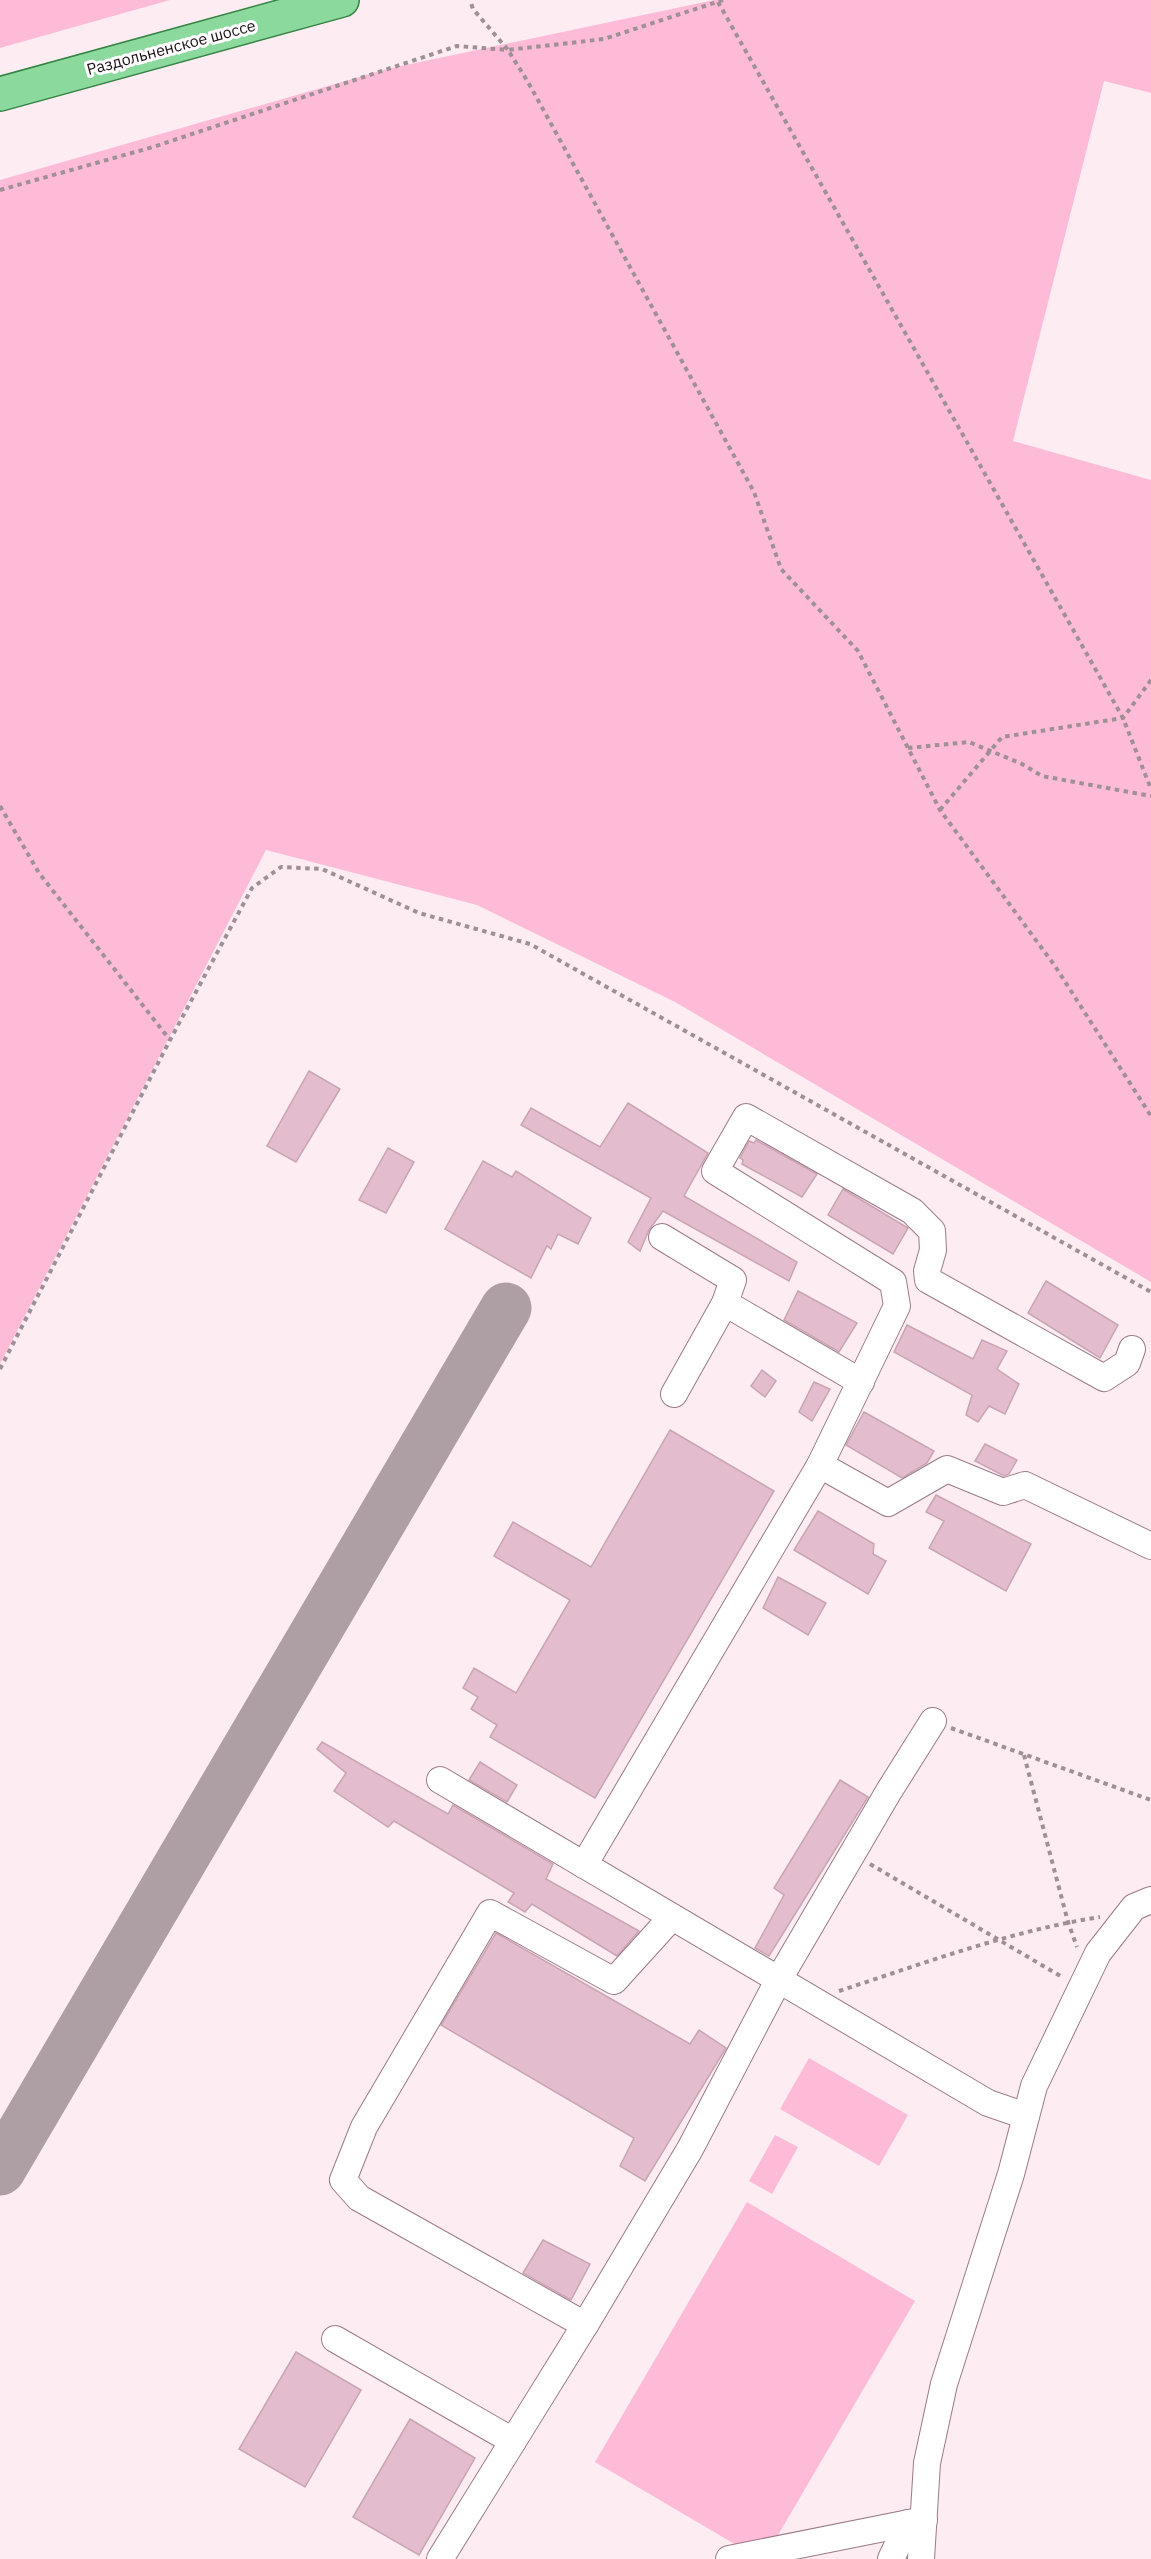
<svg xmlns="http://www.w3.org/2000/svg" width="1151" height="2559" font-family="'IBM Plex Sans',sans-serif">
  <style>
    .green { fill: #febbd8 }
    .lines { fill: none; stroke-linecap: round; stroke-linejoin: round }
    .taxiway { stroke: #ae9fa5; stroke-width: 51 }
    .building { fill: #e3bdcd; stroke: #c9a4b3; stroke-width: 1.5 }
    .minor-casing { stroke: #9c7988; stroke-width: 28 }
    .major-casing { stroke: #348343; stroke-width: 36 }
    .path { stroke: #9e9095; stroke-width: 4; stroke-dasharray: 4.5 4.5; stroke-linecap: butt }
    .minor { stroke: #fff; stroke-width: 26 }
    .major { stroke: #8cd99d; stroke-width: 33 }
    .labels { text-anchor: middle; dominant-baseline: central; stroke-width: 6; stroke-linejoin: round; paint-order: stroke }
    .street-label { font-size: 16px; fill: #1e1116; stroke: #fff }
  </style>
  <rect width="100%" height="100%" fill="#fdedf3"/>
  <!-- green -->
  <g class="green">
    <path d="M0,0H170L0,48Z"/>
    <path d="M714,0H1151V93L1104,81L1013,441L1151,480V1282L675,1002L477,905L266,850L0,1364V180L387,69Z"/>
    <path d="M809,2058L908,2115L879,2166L780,2109Z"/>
    <path d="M775,2135L798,2147L772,2194L749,2181Z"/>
    <path d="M747,2202L915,2301L764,2559H760L595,2462Z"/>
  </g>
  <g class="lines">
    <!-- taxiway -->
    <path class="taxiway" d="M0,2170L506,1308"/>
  </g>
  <!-- building -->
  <g class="building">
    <path d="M309,1071L340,1089L296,1162L267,1146Z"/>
    <path d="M628,1103L708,1153L684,1196L797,1262L789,1281L663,1211L649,1230L640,1251L628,1242L651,1198L521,1125L531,1108L600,1147Z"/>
    <path d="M756,1140L817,1174L802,1197L742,1164L743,1160L740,1158L749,1141L754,1143Z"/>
    <path d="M388,1148L414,1162L386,1213L359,1200Z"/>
    <path d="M483,1161L512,1177L516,1171L591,1218L578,1244L558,1234L551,1249L547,1246L531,1278L445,1229Z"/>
    <path d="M843,1189L908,1228L893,1254L828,1215Z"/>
    <path d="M1046,1281L1118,1325L1100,1358L1028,1313Z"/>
    <path d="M798,1291L857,1323L839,1352L784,1320Z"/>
    <path d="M907,1325L973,1359L982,1340L1007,1351L997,1369L1019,1384L1005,1414L989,1406L978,1422L966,1415L972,1395L894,1352Z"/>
    <path d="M762,1370L776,1381L765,1397L751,1386Z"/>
    <path d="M814,1382L830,1389L812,1421L799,1412Z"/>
    <path d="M864,1412L934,1451L927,1463L902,1478L846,1445Z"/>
    <path d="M670,1430L774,1491L595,1798L490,1737L497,1725L471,1709L478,1697L463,1688L474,1668L516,1693L570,1600L494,1556L513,1522L591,1567Z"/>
    <path d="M985,1444L1017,1460L1009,1474L1004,1476L975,1461Z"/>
    <path d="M936,1495L1031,1544L1006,1591L929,1548L944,1521L926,1512Z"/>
    <path d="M818,1511L874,1544L873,1554L886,1561L868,1594L794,1550Z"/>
    <path d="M778,1577L826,1603L808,1635L763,1608Z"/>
    <path d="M322,1742L448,1814L453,1805L553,1864L546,1879L639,1931L617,1956L532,1904L525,1912L508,1902L514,1893L394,1821L388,1827L334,1791L346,1773L317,1749Z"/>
    <path d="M480,1762L517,1785L507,1802L469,1780Z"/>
    <path d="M840,1780L868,1797L769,1956L755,1948L784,1895L774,1888Z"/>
    <path d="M496,1933L690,2044L699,2030L726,2048L645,2181L620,2166L634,2138L441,2025Z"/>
    <path d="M543,2240L590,2264L571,2300L523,2273Z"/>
    <path d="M296,2352L361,2390L305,2487L239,2449Z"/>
    <path d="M410,2419L475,2458L419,2555L353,2517Z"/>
  </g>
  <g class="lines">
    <!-- minor casing -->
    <g class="minor-casing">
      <g id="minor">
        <path d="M662,1237L733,1280L725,1303L674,1394"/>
        <path d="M725,1303L861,1382"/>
        <path d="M1132,1349L1127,1363L1104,1378L928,1280L927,1271L933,1250L932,1231L912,1211L746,1117L715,1171L893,1282L897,1306L820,1465L888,1503L947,1469L1003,1492L1025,1485L1151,1546"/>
        <path d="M440,1780L988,2103L1026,2116"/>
        <path d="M584,1865L820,1465"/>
        <path d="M585,2325L690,2149L779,1979L889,1791L933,1721"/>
        <path d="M335,2339L513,2441"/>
        <path d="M440,2559L585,2325L359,2198L343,2180L364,2127L490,1913L614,1981L672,1917"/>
        <path d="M729,2559L924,2520"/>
        <path d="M891,2559L908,2523"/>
        <path d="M921,2559L927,2463L944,2384L1011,2174L1034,2086L1098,1953L1134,1907L1151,1900"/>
      </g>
    </g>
    <!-- major casing -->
    <g class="major-casing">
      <path id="major" d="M0,94L342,0"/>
    </g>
    <!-- path -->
    <g class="path">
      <path d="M723,0L604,39L508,50L528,82L754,492L781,569L858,651L940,810L1055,966L1151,1116"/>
      <path d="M718,2L1123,718L1151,789"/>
      <path d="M0,190L153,147L457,46L508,50L473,9L470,0"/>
      <path d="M908,748L969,742L1022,764L1042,776L1151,796"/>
      <path d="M0,806L39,873L170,1040"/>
      <path d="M940,810L1002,737L1123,718L1151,680"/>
      <path d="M0,1369L170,1040L252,888L281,867L322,869L419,913L530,944L1151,1292"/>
      <path d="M951,1728L1151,1800"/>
      <path d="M1024,1755L1068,1922L1077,1947"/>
      <path d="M870,1864L1062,1977"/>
      <path d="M839,1991C925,1963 1010,1931 1100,1917"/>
    </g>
    <!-- minor -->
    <use href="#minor" class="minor"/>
    <!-- major -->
    <use href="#major" class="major"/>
  </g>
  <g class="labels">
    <!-- street labels -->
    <g class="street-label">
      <text transform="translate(171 47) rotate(-15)">Раздольненское шоссе</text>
    </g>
  </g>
</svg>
